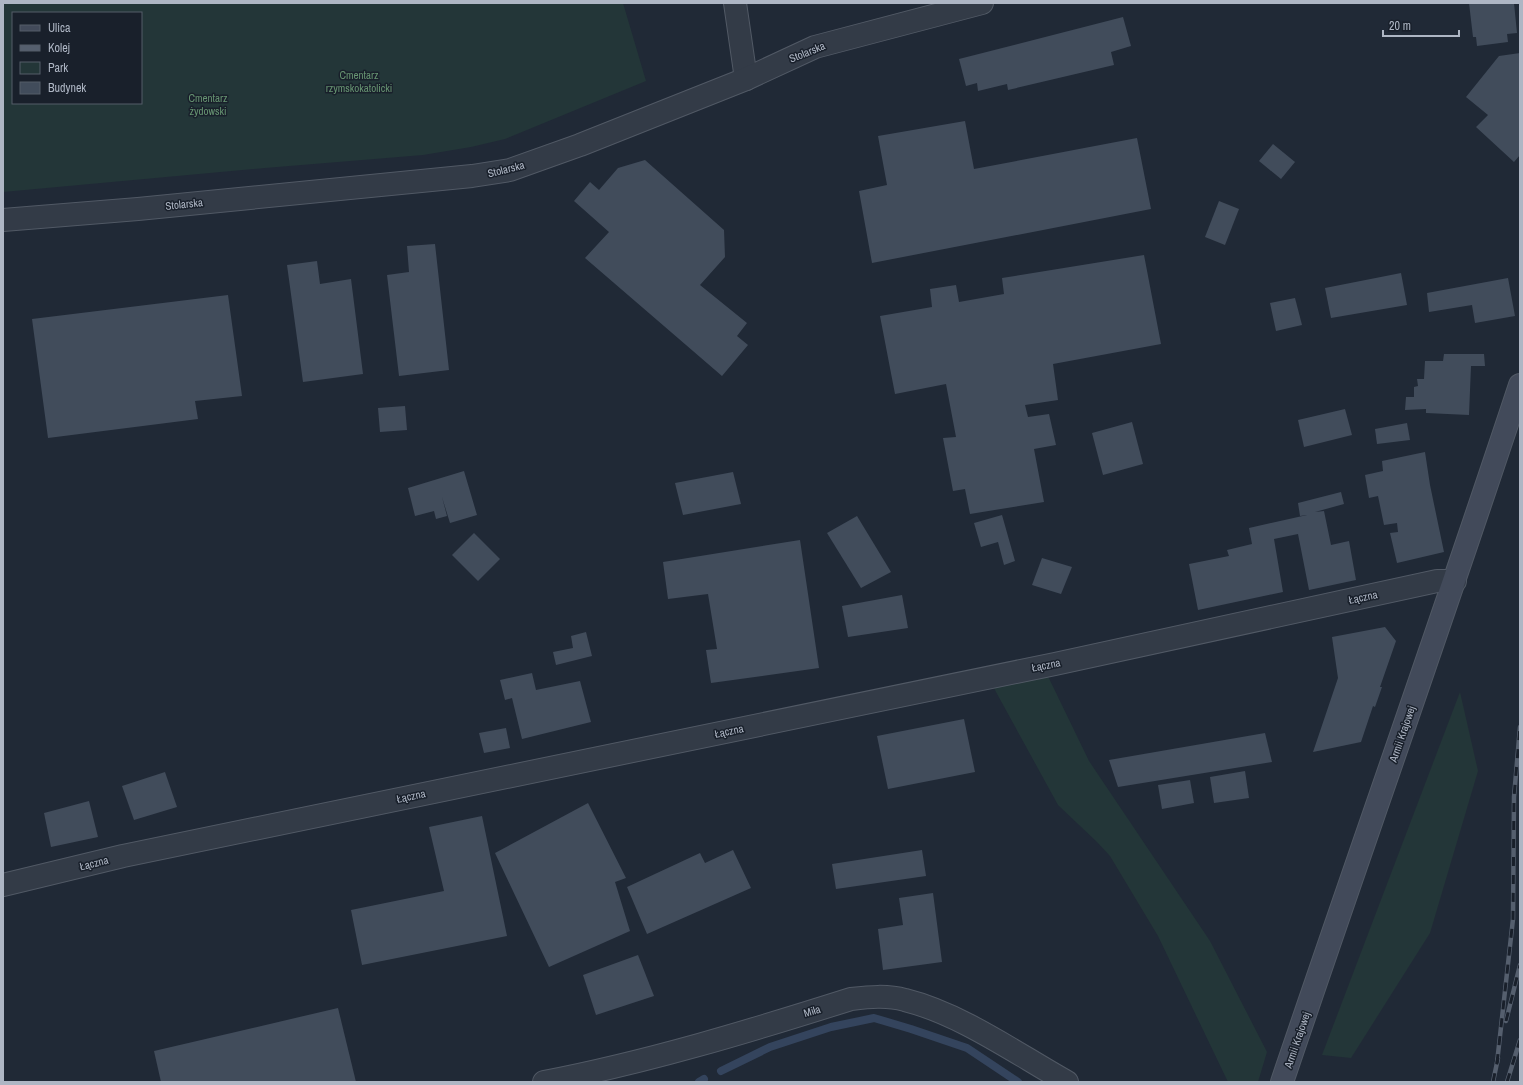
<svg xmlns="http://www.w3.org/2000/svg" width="1523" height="1085" font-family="'Archivo Narrow',sans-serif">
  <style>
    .green { fill: #233638; fill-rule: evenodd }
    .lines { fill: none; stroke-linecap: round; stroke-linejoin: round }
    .stream { stroke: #34445d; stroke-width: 8 }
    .building { fill: #414c5b }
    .street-casing { stroke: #515965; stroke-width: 24 }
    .secondary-casing { stroke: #515965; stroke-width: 24 }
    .street { stroke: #333b47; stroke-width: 22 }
    .secondary { stroke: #424a5a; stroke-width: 22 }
    .rail-casing { stroke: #555f6e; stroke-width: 4.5 }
    .rail { stroke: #19202b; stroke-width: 3; stroke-dasharray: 9; stroke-linecap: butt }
    .labels { text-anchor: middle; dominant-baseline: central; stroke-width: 3; stroke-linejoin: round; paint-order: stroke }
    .street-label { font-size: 11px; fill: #aeb6c4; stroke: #19202b }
    .park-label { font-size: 11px; fill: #669371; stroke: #19202b }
  </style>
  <rect width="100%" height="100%" fill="#202936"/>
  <!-- green -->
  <g class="green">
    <path d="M3,3H623L646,81L505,139L471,147L423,155L265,168L3,192ZM13,13H141V103H13Z"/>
    <path d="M1043,666L1089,761L1210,941L1267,1052L1258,1082H1228L1158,936L1110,856L1097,842L1058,805L996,692L989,677Z"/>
    <path d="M1460,692L1478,771L1430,933L1351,1058L1322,1055Z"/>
  </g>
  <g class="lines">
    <!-- stream -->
    <g class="stream">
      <path d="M721,1071L770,1047L831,1027L874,1018L911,1029L967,1048L1018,1082"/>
      <path d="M699,1082L704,1079"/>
    </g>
  </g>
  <!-- building -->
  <g class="building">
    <path d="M1469,3H1514L1517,33L1507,34L1508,42L1477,46L1476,37H1473Z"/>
    <path d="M1123,17L1131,46L1111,52L1114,65L1008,90L1007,84L978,91L977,83L966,86L959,59Z"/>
    <path d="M1520,53V155L1514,162L1476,127L1488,115L1466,97L1499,56Z"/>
    <path d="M965,121L974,169L1137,138L1151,209L872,263L859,191L887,185L878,136Z"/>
    <path d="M1273,144L1295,162L1281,179L1259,161Z"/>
    <path d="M645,160L724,230L725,257L700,285L747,323L737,336L748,345L722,376L585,258L609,232L574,201L590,182L599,190L618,168Z"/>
    <path d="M1219,201L1239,209L1225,245L1205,237Z"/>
    <path d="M435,244L449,370L399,376L387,275L409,272L407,246Z"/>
    <path d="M1144,255L1161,344L1053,364L1058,400L1025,405L1028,417L1049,414L1056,445L1034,449L1044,502L970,514L965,489L953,491L943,438L956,437L946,384L895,394L880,316L932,307L930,289L956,285L959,302L1004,294L1002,278Z"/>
    <path d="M317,261L320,284L351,279L363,374L303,382L287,265Z"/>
    <path d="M1401,273L1407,305L1331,318L1325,288Z"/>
    <path d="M1508,278L1515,316L1475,323L1472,305L1429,312L1427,293Z"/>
    <path d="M228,295L242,396L195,401L198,419L48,438L32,319Z"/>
    <path d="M1295,298L1302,325L1276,331L1270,303Z"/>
    <path d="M1444,354H1484L1485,366H1471L1469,415L1426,413V409L1405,410L1406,397H1414V387L1418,386L1417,379H1424L1425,361H1443Z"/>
    <path d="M405,406L407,430L380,432L378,408Z"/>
    <path d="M1345,409L1352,435L1304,447L1298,420Z"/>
    <path d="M1132,422L1143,464L1103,475L1092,433Z"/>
    <path d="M1407,423L1410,440L1377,444L1375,429Z"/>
    <path d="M1425,452L1430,485L1444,552L1397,563L1390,533L1398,532L1397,523L1384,525L1378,496L1369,498L1365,475L1383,471L1382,461Z"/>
    <path d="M464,471L477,515L450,523L442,497L447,516L436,519L434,511L415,516L408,488Z"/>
    <path d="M733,472L741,504L683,515L675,483Z"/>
    <path d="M1341,492L1344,504L1315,512L1324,511L1331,545L1349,541L1356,580L1309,590L1298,534L1274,539L1283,592L1198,610L1189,564L1229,556L1227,550L1252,544L1249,528L1307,515L1300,516L1298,503Z"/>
    <path d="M1002,515L1015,561L1004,565L998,542L981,547L974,523Z"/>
    <path d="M857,516L891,572L861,588L827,533Z"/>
    <path d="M474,533L500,559L478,581L452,555Z"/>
    <path d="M800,540L819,668L711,683L706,650L717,649L708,594L668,599L663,562Z"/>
    <path d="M1042,558L1072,567L1061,594L1032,585Z"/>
    <path d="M902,595L908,628L848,637L842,606Z"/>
    <path d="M1385,627L1396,641L1380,687H1382L1375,707L1373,706L1361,742L1313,752L1338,678L1332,637Z"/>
    <path d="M586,632L592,656L556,665L553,652L573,648L571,636Z"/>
    <path d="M532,673L536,690L580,681L591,722L522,739L512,698L505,700L500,680Z"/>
    <path d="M964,719L975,772L888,789L877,736Z"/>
    <path d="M506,728L510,748L484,753L479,733Z"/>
    <path d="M1265,733L1272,762L1118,787L1109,760Z"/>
    <path d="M1245,771L1249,798L1214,803L1210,777Z"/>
    <path d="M165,772L177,807L134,820L122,786Z"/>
    <path d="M1190,780L1194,803L1162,809L1158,785Z"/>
    <path d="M89,801L98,837L51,847L44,813Z"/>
    <path d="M588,803L626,878L615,882L630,931L549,967L495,853Z"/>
    <path d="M482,816L507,936L362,965L351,910L444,891L429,827Z"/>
    <path d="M733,850L751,888L647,934L627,887L700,853L705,863Z"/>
    <path d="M922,850L926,876L836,889L832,864Z"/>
    <path d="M933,893L942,962L883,970L878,929L903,925L899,898Z"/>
    <path d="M638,955L654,996L596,1015L583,975Z"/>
    <path d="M338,1008L356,1082H161L154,1051Z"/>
  </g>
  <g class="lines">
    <!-- street casing -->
    <g class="street-casing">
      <g id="street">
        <path d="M735,3L746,79"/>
        <path d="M3,220L138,209L472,176L510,170L580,145L746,79L815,47L982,3"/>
        <path d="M3,885L123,856L1055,664L1437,581H1455"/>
        <path d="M544,1082C648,1062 750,1031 851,999C869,997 887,995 905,1000C961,1014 1017,1054 1067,1082"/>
      </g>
    </g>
    <!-- secondary casing -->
    <g class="secondary-casing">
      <path id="secondary" d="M1282,1082C1361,849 1443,618 1520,385"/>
    </g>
    <!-- street -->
    <use href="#street" class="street"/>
    <!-- secondary -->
    <use href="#secondary" class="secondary"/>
    <!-- rail casing -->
    <g class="rail-casing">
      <g id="rail">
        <path d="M1506,1021L1520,965"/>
        <path d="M1497,1063L1513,919L1514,797L1520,727"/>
        <path d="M1493,1082L1498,1058"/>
        <path d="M1507,1082L1520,1040"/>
      </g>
    </g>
    <!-- rail -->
    <use href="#rail" class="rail"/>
  </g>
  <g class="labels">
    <!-- street labels -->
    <g class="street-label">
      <text transform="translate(807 52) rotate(-22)">Stolarska</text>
      <text transform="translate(506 169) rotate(-14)">Stolarska</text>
      <text transform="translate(184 204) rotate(-6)">Stolarska</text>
      <text transform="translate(1363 597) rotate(-12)">Łączna</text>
      <text transform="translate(1046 665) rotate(-11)">Łączna</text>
      <text transform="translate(729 731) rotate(-12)">Łączna</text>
      <text transform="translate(1402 734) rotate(-71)">Armii Krajowej</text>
      <text transform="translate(411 796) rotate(-12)">Łączna</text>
      <text transform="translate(94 863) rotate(-14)">Łączna</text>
      <text transform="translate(812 1011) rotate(-17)">Miła</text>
      <text transform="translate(1297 1040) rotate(-71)">Armii Krajowej</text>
    </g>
    <!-- park labels -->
    <g class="park-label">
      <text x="359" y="75">Cmentarz<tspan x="359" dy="13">rzymskokatolicki</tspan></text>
      <text x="208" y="98">Cmentarz<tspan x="208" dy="13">żydowski</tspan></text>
    </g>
  </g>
  <!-- border -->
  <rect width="1523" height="1085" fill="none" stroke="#aeb6c4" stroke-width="8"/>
  <!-- legend -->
  <rect x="12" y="12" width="130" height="92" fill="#19202b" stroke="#555c68"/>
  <rect x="20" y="25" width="20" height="6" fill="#424a5a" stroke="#555c68"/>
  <text x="48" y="32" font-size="12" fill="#aeb6c4">Ulica</text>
  <rect x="20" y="45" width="20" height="6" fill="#555f6e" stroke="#555c68"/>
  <text x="48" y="52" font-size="12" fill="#aeb6c4">Kolej</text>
  <rect x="20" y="62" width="20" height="12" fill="#233638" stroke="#555c68"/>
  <text x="48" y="72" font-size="12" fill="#aeb6c4">Park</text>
  <rect x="20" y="82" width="20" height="12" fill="#414c5b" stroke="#555c68"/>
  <text x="48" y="92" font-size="12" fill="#aeb6c4">Budynek</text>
  <!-- scale -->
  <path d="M1383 30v6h76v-6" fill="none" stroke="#aeb6c4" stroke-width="2"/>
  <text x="1389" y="30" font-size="12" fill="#aeb6c4" stroke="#19202b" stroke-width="3" paint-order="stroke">20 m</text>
</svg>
